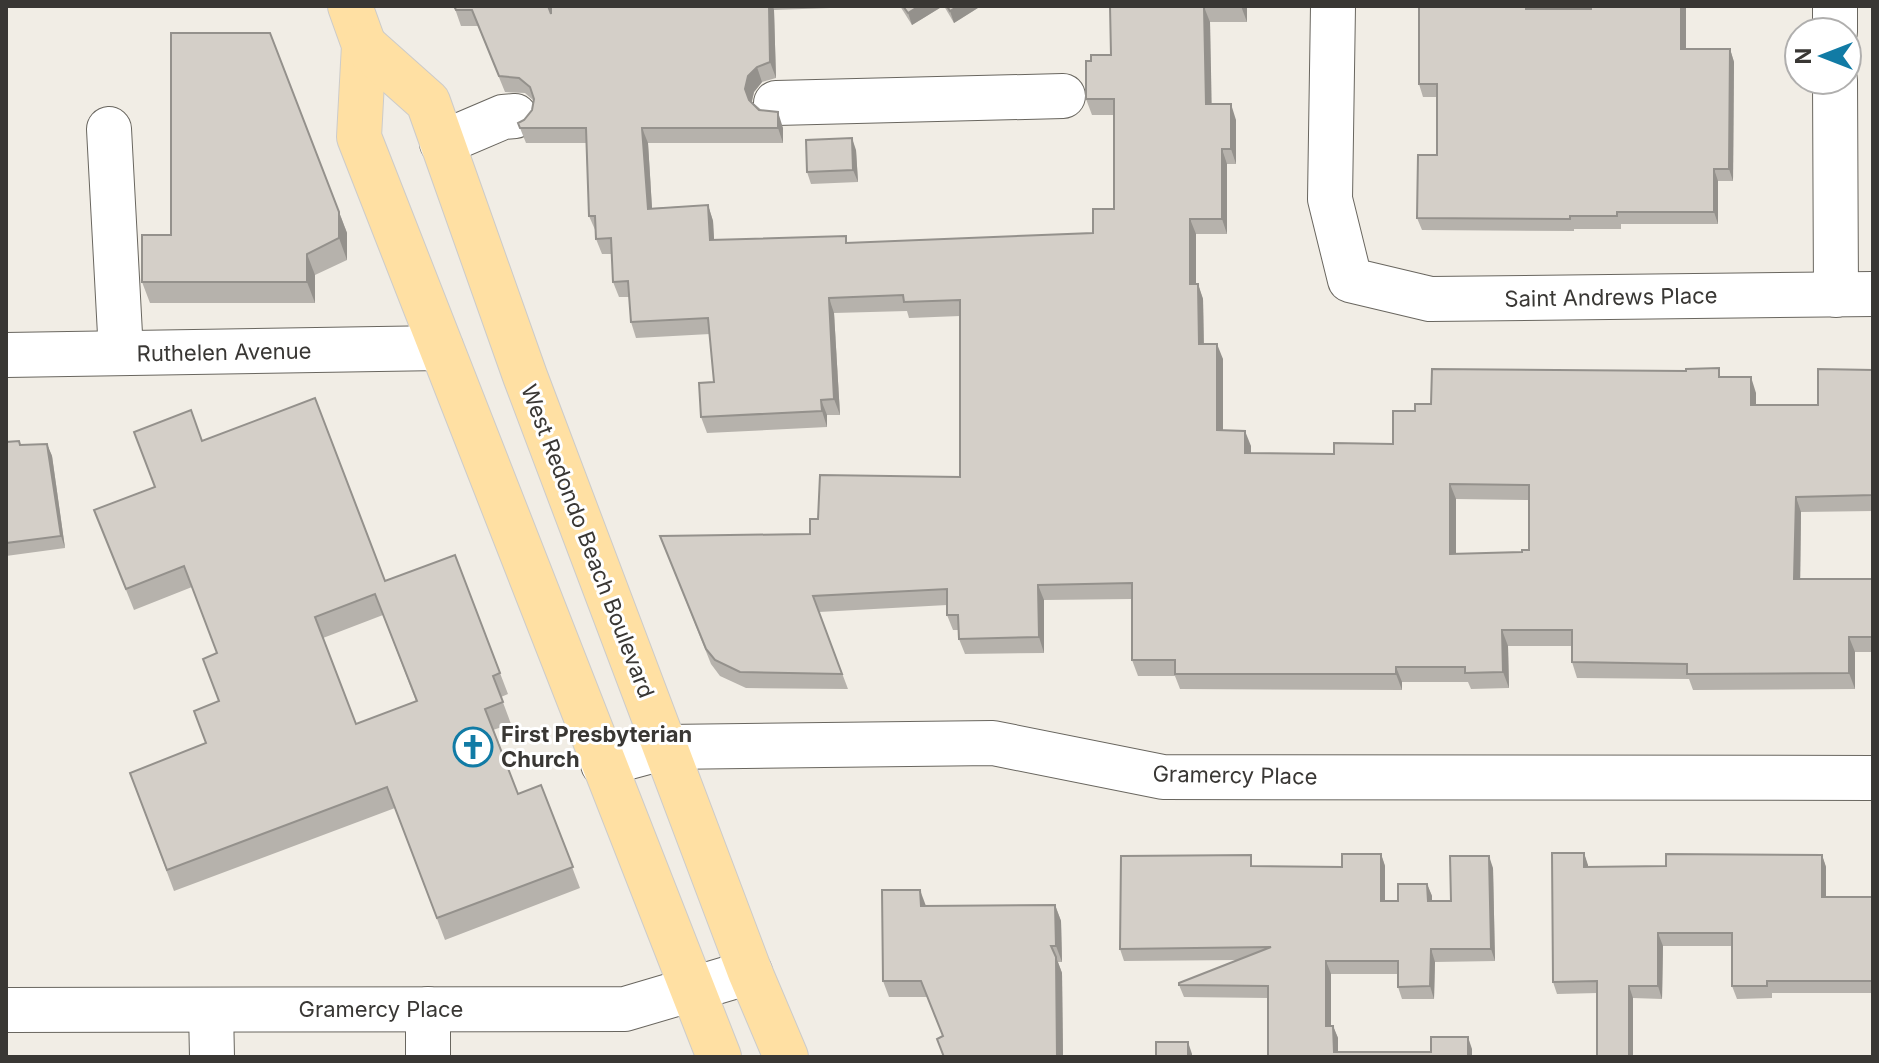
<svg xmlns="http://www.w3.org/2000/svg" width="1879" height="1063" font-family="Inter,sans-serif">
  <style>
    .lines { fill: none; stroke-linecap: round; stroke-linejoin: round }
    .minor-casing { stroke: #69665f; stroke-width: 46 }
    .major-casing { stroke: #cccbca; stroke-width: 46 }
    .minor { stroke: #fff; stroke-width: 44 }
    .major { stroke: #ffe0a3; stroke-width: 44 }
    .wall { fill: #b6b2ac; fill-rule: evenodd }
    .shaded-wall { fill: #94918c }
    .building { fill: #d4cfc8; stroke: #94918c; stroke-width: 2; fill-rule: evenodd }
    .labels { text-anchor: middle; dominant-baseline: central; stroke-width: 6; stroke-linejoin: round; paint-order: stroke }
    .street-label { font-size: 22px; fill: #393734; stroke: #fff }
    .poi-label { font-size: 22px; font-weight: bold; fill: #393734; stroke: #fff; text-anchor: start }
  </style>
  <rect width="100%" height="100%" fill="#f1ede5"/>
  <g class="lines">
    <!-- minor casing -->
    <g class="minor-casing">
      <g id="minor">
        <path d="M1333,6L1330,199L1350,280L1430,299L1873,294"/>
        <path d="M1835,6V32"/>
        <path d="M1835,80L1836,295"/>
        <path d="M776,103L1063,96"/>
        <path d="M109,129L121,353"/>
        <path d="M442,143L503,117L515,116"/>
        <path d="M6,355L441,348"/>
        <path d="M603,764L666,747L993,743L1163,777L1873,778"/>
        <path d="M6,1010L625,1009L750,972"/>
        <path d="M211,1010L212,1057"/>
        <path d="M428,1057V1009"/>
      </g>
    </g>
    <!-- major casing -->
    <g class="major-casing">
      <g id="major">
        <path d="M350,6L364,45L359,137L719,1057"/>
        <path d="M364,45L428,102L525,376L750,972L786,1057"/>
      </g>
    </g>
    <!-- minor -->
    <use href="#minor" class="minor"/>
    <!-- major -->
    <use href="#major" class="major"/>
  </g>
  <!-- wall -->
  <g class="wall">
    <path d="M454,6L551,14V6H829L830,8L774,10L776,78L762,82L754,92L752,102L783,128V143H648L652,208L708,205L713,221L714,240L849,243L1093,233L1114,209V115H1092L1086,99L1091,61L1111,55L1110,6H1247V22H1210L1211,104L1236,120V164H1227V234H1196V284H1198L1203,299L1204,344L1223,359V431L1251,446V453L1334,454L1393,444L1415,411L1431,404L1722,377L1756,393V405H1818L1873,370V511L1801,512L1800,579H1873V652H1855V689L1693,690L1689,679L1577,678L1572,662V646H1508L1509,688L1471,689L1468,682H1402V690L1180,689L1175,676H1138L1132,660V599L1044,600V653L965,654L959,639V630H953L947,615V605L819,612L848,689L746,688L720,676L711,664L666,551L810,534L818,519L960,477V316L909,318L907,311L834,313L840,415H827V427L707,433L701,417L714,382L710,334L636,338L631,322L629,297H619L613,282L612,254H602L596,239V232L589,216L586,143H526L518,123L524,120L532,110L534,101L525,93L505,92L478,26H461ZM1456,499L1529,500V550L1522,552L1456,554Z"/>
    <path d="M900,6H943L912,25Z"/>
    <path d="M944,6H981L954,23Z"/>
    <path d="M1686,6V49H1730L1734,62L1733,181H1718V224H1621V229H1574V231L1422,230L1417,218L1437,155V97H1423L1419,84L1529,9H1591Z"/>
    <path d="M856,150L858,182L811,184L807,172Z"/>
    <path d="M339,212L347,233V260L315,275V303H150L142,282L171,235Z"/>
    <path d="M19,441L21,445L47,444L52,456L65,548L6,556V442Z"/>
    <path d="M202,441L385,581L455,555L508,694L501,697L511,724L493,730L518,794L541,785L580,888L445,940L395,808L174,891L130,773L206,743L219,701L217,653L192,587L134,610L94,510L154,487ZM383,615L416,701L356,724L323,638Z"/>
    <path d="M1584,853L1588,867L1666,866L1822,855L1826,867V897H1873V993H1772V998L1737,999L1732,986V946H1663L1662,999L1633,998V1057L1597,993L1557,994L1553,982Z"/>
    <path d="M1381,854L1385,866V901H1398L1427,884L1432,896V901H1451L1493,868L1495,961L1435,962L1434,999H1402L1398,987V974H1331V1026H1333L1338,1038V1052H1431L1472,1049V1057H1268V998L1184,997L1179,985L1238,960L1124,961L1120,949L1256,866L1342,867Z"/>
    <path d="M1055,905L1061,921L1062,962H1058L1062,973L1063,1057H944L943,1036L927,997H889L883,981L926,906Z"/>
  </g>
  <!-- shaded-wall -->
  <g class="shaded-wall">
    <path d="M769,6H773L774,10L776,78L770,62Z"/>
    <path d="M919,6H943L912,25L908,13Z"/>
    <path d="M958,6H981L954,23L950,11Z"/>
    <path d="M1241,6H1247V22Z"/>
    <path d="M1681,6H1686V62L1681,49Z"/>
    <path d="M1204,7L1210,22L1212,120L1206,104Z"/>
    <path d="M1730,49L1734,62L1733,181L1729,169Z"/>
    <path d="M757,67L762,82L754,92L751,104L745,89L748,76Z"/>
    <path d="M1231,104L1236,120V164L1231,149Z"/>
    <path d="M778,112L783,128V143L778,128Z"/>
    <path d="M642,128L648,143L653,224L648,209Z"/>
    <path d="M852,138L856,150L858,182L853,170Z"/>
    <path d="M1222,149L1227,164V234L1222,219Z"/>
    <path d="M1714,169L1718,181V224L1714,212Z"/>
    <path d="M708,205L713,221L715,256L710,240Z"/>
    <path d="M339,212L347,233V260L339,238Z"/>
    <path d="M1190,219L1196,234V299L1190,284Z"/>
    <path d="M307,254L315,275V303L307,282Z"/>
    <path d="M1198,284L1203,299L1204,359L1199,344Z"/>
    <path d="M829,298L834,313L840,415L834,399Z"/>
    <path d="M1217,344L1223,359V446L1217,430Z"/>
    <path d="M1751,377L1756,393V421L1751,405Z"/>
    <path d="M821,400L827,415V427L822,411Z"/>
    <path d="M1245,431L1251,446V468L1245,453Z"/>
    <path d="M47,444L52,456L65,548L61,536Z"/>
    <path d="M1450,484L1456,499V569L1450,554Z"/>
    <path d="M1796,497L1801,512L1800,595L1794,579Z"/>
    <path d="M1038,585L1044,600V653L1039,637Z"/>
    <path d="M1502,630L1508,646L1509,688L1503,672Z"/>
    <path d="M1849,637L1855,652V689L1849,673Z"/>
    <path d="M1396,667L1402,682V690L1396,674Z"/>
    <path d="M1584,853L1588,865V879L1584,867Z"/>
    <path d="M1381,854L1385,866V913L1381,901Z"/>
    <path d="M1822,855L1826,867V909L1822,897Z"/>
    <path d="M1489,856L1493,868L1495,961L1491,949Z"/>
    <path d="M1427,884L1432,896V913L1428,901Z"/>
    <path d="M920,890L926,906H921Z"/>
    <path d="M1055,905L1061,921L1062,962L1056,946Z"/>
    <path d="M1658,933L1663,946L1662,999L1658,986Z"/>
    <path d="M1431,949L1435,962L1434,999L1430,986Z"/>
    <path d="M1056,957L1062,973L1063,1057H1057Z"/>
    <path d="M1326,961L1331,974V1038L1326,1026Z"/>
    <path d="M1629,986L1633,998V1057H1629Z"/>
    <path d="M1333,1026L1338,1038V1057L1334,1052Z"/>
    <path d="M1468,1037L1472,1049V1057H1468Z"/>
    <path d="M1188,1042L1192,1054V1057H1188Z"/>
  </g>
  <!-- building -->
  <g class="building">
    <path d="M454,6H548L551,14V6H769L770,62L757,67L748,76L745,89L749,100L759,110L778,112V128H642L648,209L708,205L710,240L846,236V243L1093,233V209H1114V99H1086V61H1091V55H1111L1110,6H1241L1204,7L1206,104H1231V149H1222V219H1190V284H1198L1199,344H1217V430L1245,431V453L1334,454V443L1393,444V411H1415V404H1431L1432,369L1686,371V369L1719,368V377H1751V405H1818V369L1873,370V495L1796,497L1794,579H1873V637H1849V673L1687,674V664L1572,662V630H1502L1503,672L1465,673V667H1396V674H1175V660H1132V583L1038,585L1039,637L959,639L958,615H947V589L813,596L842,674L740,672L715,660L706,649L660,536L810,534V519H818L820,475L960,477V300L904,302L903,295L829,298L834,399L821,400L822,411L701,417L699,383L714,382L708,318L631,322L628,281L613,282L611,238L596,239L595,216H589L586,128H520L518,123L524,120L532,110L534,99L530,87L519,78L499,76L472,10H456ZM1450,484L1529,485V550H1522V552L1450,554Z"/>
    <path d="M903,6H919L908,13Z"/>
    <path d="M947,6H958L950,11Z"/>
    <path d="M1419,6H1526V9H1591V6H1681V49H1730L1729,169H1714V212H1617V216H1570V219L1417,218L1418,155H1437V84H1419Z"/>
    <path d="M171,33H270L339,212V238L307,254V282H142V235H171Z"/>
    <path d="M852,138L853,170L807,172L806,140Z"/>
    <path d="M315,398L385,581L455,555L500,673L493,676L503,702L485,709L518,794L541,785L573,867L437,918L387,787L167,870L130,773L206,743L194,711L219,701L203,659L217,653L184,566L126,589L94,510L155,487L134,432L191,410L202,441ZM375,594L417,701L356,724L315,617Z"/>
    <path d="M19,441L20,445L47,444L61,536L6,543V442Z"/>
    <path d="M1552,853H1584V867L1666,866V854L1822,855V897H1873V981H1767V986H1732V933H1658V986H1629V1057H1597V981L1553,982Z"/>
    <path d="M1342,854H1381V901H1398V884H1427L1428,901H1451L1450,856H1489L1491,949H1431L1430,986L1398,987V961H1326V1026H1333L1334,1052H1431V1037H1468V1057H1268V986L1179,985V983L1271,947L1120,949L1121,856L1251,855V866L1342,867Z"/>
    <path d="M882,890H920L921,906L1055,905L1056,946H1051L1056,957L1057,1057H944L937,1039L943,1036L921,981H883Z"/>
    <rect x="1156" y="1042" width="32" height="15"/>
  </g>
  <!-- icons -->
  <defs>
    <g id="church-ring" transform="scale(2)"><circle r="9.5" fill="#fff" stroke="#117ba5" stroke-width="1.5"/><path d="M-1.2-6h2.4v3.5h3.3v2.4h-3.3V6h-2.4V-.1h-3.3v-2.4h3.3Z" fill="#117ba5"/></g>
  </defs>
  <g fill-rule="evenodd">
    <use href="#church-ring" x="473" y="747"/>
  </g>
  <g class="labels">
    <!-- street labels -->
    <g class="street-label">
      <text transform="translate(1611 297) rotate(-1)">Saint Andrews Place</text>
      <text transform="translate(224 352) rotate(-1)">Ruthelen Avenue</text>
      <text transform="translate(588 541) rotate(69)">West Redondo Beach Boulevard</text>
      <text transform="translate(1235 775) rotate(1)">Gramercy Place</text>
      <text x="381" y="1009">Gramercy Place</text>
    </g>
    <!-- poi labels -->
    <g class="poi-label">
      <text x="501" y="734">First Presbyterian<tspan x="501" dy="25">Church</tspan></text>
    </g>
  </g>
  <!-- border -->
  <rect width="1879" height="1063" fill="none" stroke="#393734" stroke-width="16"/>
  <!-- north arrow -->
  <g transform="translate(1823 56) rotate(270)"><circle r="38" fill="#ffffff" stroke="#b0afae" stroke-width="2"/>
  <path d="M0-6L14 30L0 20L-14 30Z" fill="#117ba5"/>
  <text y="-12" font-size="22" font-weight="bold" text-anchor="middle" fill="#393734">N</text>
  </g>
</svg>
